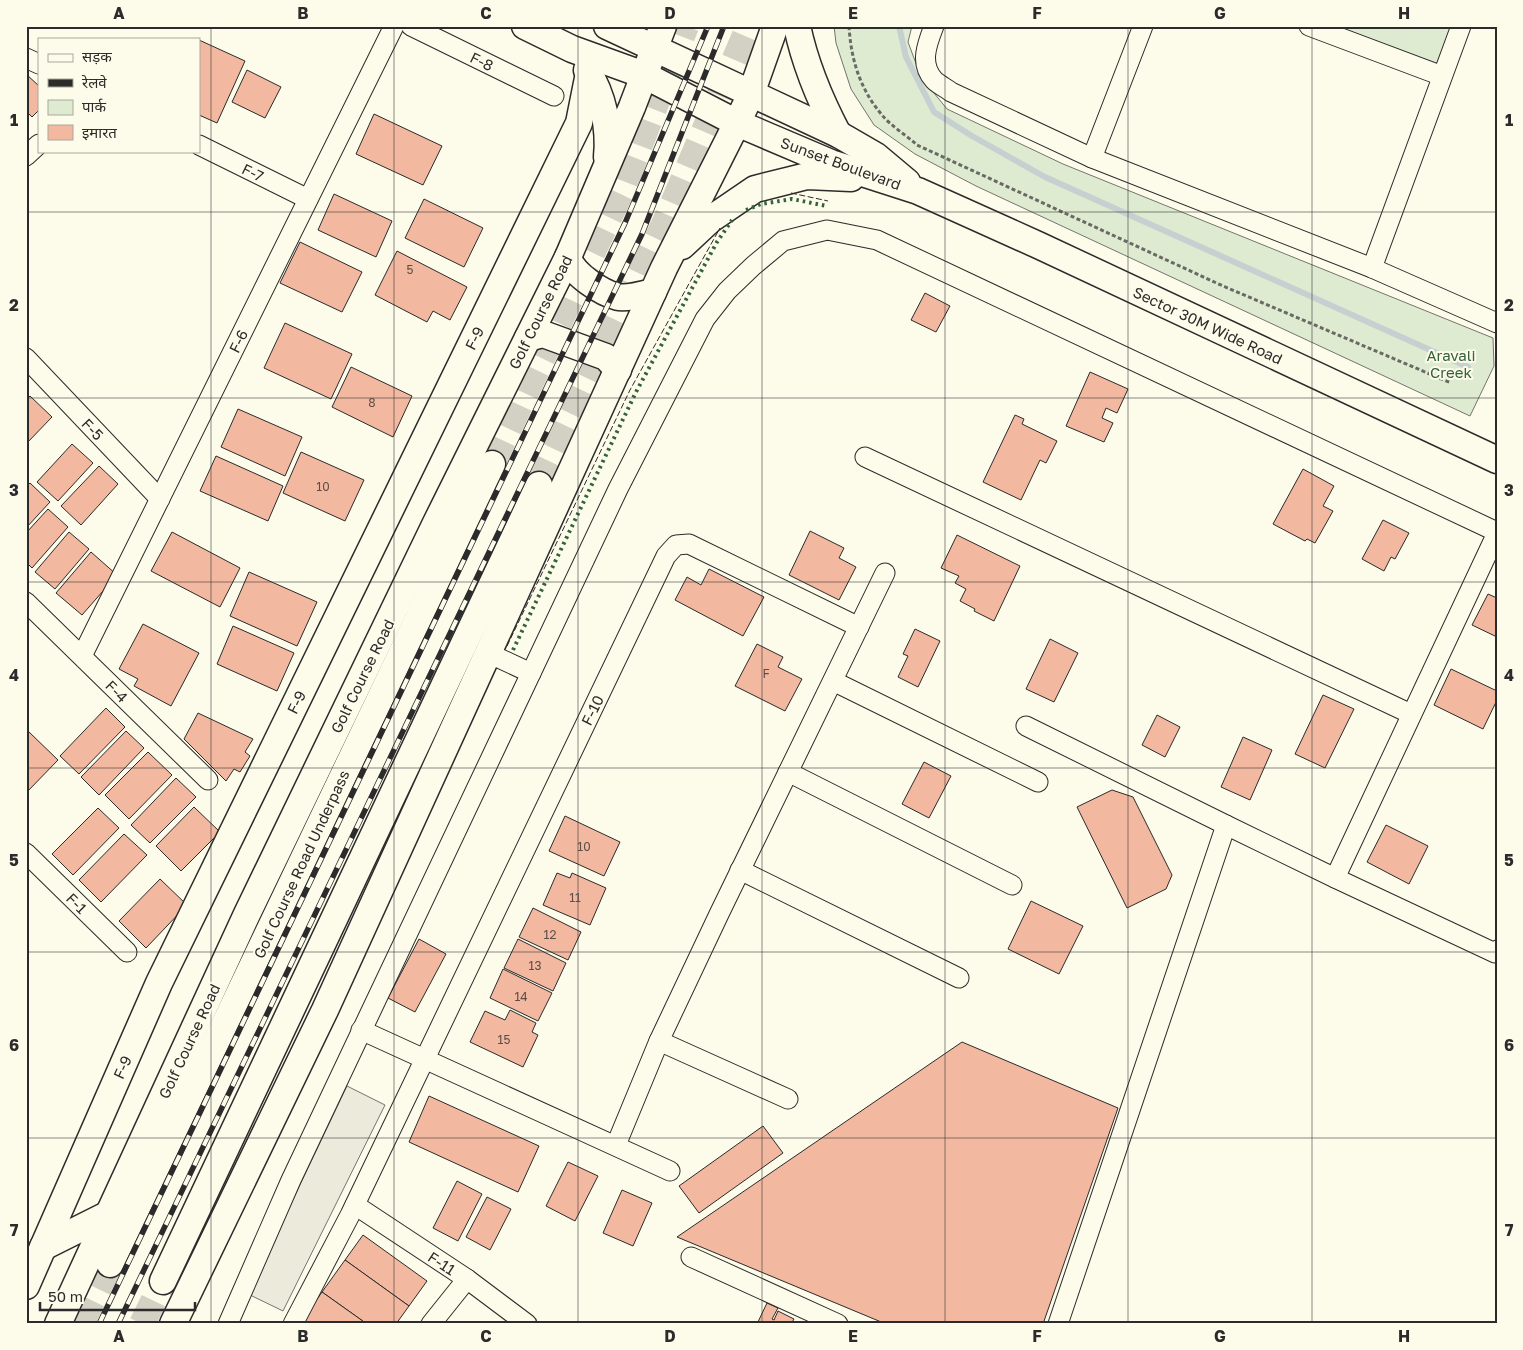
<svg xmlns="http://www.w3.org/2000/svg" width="1523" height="1350" font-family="'Golos Text','Noto Sans Devanagari',sans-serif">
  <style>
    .green { fill: #deebd1; stroke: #74746e }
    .parking { fill: #eceadb; stroke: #74746e }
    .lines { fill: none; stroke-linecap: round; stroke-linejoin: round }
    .stream { stroke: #c7d0d0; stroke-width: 6 }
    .building { fill: #f2b8a0; stroke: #2b2b2b }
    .secondary-tunnel { stroke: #d3d1c4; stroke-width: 26; stroke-dasharray: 26 13; stroke-linecap: butt }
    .street-casing { stroke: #2b2b2b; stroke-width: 21 }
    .secondary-casing { stroke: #2b2b2b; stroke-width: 29 }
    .path { stroke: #6a6964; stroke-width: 3; stroke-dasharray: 4 2.5; stroke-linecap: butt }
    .street { stroke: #fdfbea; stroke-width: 19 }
    .secondary { stroke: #fdfbea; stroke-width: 26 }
    .rail-casing { stroke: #2b2b2b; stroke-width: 5.5 }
    .rail { stroke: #fdfbea; stroke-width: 4; stroke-dasharray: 11; stroke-linecap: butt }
    .hedge { stroke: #34623c; stroke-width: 4; stroke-dasharray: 2.5 4; stroke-linecap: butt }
    .fence { stroke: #2b2b2b; stroke-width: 1; stroke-dasharray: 6 2.5; stroke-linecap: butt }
    .grid { fill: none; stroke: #2b2b2b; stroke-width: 1; stroke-opacity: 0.55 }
    .labels { text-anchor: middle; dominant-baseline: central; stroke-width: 4; stroke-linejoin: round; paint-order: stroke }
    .number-label { font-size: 12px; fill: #5d4e48 }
    .street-label { font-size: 15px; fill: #2b2b2b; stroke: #fdfbea }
    .park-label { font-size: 15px; fill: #34623c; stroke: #fdfbea }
    .neatline { fill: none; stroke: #2b2b2b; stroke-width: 2 }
    .grid-label { font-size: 16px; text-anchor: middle; font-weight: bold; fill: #2b2b2b }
  </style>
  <rect width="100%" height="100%" fill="#fdfbea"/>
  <!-- green -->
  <g class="green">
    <path d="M834,26H912L908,42L921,77L947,109L1063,164L1493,338L1494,366L1470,416L976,186L915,154L874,125L851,89L836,43Z"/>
    <path d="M1337,26H1452L1439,64Z"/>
  </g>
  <!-- parking -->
  <path class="parking" d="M347,1086L385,1105L283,1311L248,1294Z"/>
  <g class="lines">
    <!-- stream -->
    <path class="stream" d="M899,26L906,57L934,112L972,136L1045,177L1468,367"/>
  </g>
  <!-- building -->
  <g class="building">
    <path d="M199,40L245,61L217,123L199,115Z"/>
    <path d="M247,70L281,87L265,118L232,102Z"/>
    <path d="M26,74L39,86V110L32,117L26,111Z"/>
    <path d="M374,114L442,146L423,185L356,154Z"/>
    <path d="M334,194L392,221L376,257L318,230Z"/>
    <path d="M424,199L483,228L464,267L405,238Z"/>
    <path d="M300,242L362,272L342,312L280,283Z"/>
    <path d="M397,251L467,287L450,320L433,311L427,322L375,295Z"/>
    <path d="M925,293L950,306L936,332L911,320Z"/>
    <path d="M285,323L352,354L331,399L264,368Z"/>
    <path d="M351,367L412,396L393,437L332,407Z"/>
    <path d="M1090,372L1128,389L1117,413L1106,408L1102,418L1113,423L1104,442L1066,426Z"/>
    <path d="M30,396L52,417L26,444V400Z"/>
    <path d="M238,409L302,437L285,476L221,447Z"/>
    <path d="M1015,415L1024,419L1022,424L1057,441L1046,463L1040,460L1021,500L983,482Z"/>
    <path d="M72,444L93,463L58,501L37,482Z"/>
    <path d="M301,452L364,480L345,521L283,493Z"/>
    <path d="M216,456L283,486L268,521L200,491Z"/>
    <path d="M99,466L118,484L81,525L61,506Z"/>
    <path d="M1303,469L1334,486L1323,506L1333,511L1315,543L1307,539L1305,541L1273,524Z"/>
    <path d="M30,483L50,502L26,528V487Z"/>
    <path d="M48,509L68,527L32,568L26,562V533Z"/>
    <path d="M1383,520L1409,533L1395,559L1391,557L1384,571L1362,559Z"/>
    <path d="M810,531L844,548L839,558L856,567L839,600L789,575Z"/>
    <path d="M69,532L89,549L55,589L35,572Z"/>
    <path d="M172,532L240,568L220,607L151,571Z"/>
    <path d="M957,535L1020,566L994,621L974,611L975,609L960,601L966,589L955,583L959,576L941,568Z"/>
    <path d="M91,552L117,575L82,615L56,593Z"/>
    <path d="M709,569L764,597L743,636L675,600L687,577L701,585Z"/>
    <path d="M249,572L317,602L297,646L230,616Z"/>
    <path d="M1488,594L1497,598V637L1472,625Z"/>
    <path d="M143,624L199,653L171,706L134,686L138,679L119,669Z"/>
    <path d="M233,626L294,653L277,691L217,664Z"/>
    <path d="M915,629L940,641L918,687L898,677L908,656L903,654Z"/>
    <path d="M1050,639L1078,653L1054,702L1026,689Z"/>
    <path d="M757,644L783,657L778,667L802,679L785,711L735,686Z"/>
    <path d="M1451,669L1497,691V700L1483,729L1434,705Z"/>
    <path d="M1323,695L1354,709L1325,768L1295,754Z"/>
    <path d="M106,708L125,727L79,774L60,756Z"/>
    <path d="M198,713L253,739L245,752L250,756L240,772L234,769L226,781L184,739Z"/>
    <path d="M1157,715L1180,727L1165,757L1142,745Z"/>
    <path d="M28,731L58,760L26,793V733Z"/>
    <path d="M126,731L144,748L99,795L81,777Z"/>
    <path d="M1243,737L1272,750L1250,800L1221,787Z"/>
    <path d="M148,752L172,775L129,819L105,795Z"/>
    <path d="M924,762L951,776L929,818L902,804Z"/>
    <path d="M176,778L196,797L150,843L131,825Z"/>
    <path d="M1112,790L1133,797L1172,875L1166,889L1127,908L1077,807Z"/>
    <path d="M194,807L220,832L181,871L156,846Z"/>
    <path d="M98,808L119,828L73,875L52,854Z"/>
    <path d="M565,816L620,842L604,876L549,851Z"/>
    <path d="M1386,825L1428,846L1409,884L1367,862Z"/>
    <path d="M124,834L147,855L101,902L79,880Z"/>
    <path d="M557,873L570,878L572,873L606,888L590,925L543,905Z"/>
    <path d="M160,879L187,905L146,948L119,921Z"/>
    <path d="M1031,901L1083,926L1059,974L1008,949Z"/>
    <path d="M533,908L581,932L568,960L519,937Z"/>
    <path d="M419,939L446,954L415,1012L388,998Z"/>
    <path d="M518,939L566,963L553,991L504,968Z"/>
    <path d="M503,969L552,993L538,1021L490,998Z"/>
    <path d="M510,1010L536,1023L532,1032L538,1035L523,1067L470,1042L485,1011L505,1020Z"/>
    <path d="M962,1042L1118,1108L1043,1324H886L677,1237Z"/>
    <path d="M429,1096L539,1146L518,1192L409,1142Z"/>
    <path d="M763,1126L783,1153L699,1213L679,1186Z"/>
    <path d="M568,1162L598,1176L575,1221L546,1206Z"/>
    <path d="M457,1181L482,1194L458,1241L433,1228Z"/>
    <path d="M622,1190L652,1203L633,1246L603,1233Z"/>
    <path d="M487,1197L511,1209L490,1250L466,1237Z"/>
    <path d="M363,1235L427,1281L409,1306L345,1260Z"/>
    <path d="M345,1260L409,1306L396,1324H367L322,1292Z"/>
    <path d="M322,1292L367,1324H300Z"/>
    <path d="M767,1303L778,1308L772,1319L774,1320L778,1311L794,1319L791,1324H757Z"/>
  </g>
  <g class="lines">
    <!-- secondary-tunnel -->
    <g class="secondary-tunnel">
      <path d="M492,464L624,186L686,26"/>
      <path d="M539,485L665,222L749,26"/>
      <path d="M81,1324L110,1264"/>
      <path d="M142,1324L163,1281"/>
    </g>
    <!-- street casing -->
    <g class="street-casing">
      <g id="street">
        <path d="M411,26L554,96"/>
        <path d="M934,26C927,44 919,64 934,80C939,85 946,88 951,92L1092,158L1372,268L1497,323"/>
        <path d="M1309,26L1442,76"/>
        <path d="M26,58L39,64"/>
        <path d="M199,145L308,199"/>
        <path d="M26,156L39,144"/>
        <path d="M1092,158L1143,26"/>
        <path d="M1372,268L1461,26"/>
        <path d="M26,358L160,499"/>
        <path d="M865,457L1411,714"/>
        <path d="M26,602L208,780"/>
        <path d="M488,653L531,673"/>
        <path d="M82,656L394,26"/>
        <path d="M833,681L1038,782"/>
        <path d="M1026,726L1226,825"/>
        <path d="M788,772L1012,885"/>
        <path d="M26,853L127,952"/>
        <path d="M740,870L959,978"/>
        <path d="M1335,878L1497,533"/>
        <path d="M361,1030L670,1171"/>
        <path d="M659,1041L788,1099"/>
        <path d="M616,1145L659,1041L720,912L885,573"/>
        <path d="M355,1205L467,1279L527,1324"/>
        <path d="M691,1257L838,1324"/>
        <path d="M228,1324L291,1180L531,673L618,489L705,319L727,291L753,266L783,241L827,230L877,240L1497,532"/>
        <path d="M293,1324L350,1215L666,556L676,545L689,544L859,627"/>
        <path d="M431,1324L467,1279"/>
        <path d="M1058,1324L1226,825L1335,878L1495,953L1497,950"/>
      </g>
    </g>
    <!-- secondary casing -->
    <g class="secondary-casing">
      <g id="secondary">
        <path d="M525,26L572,49L644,75L737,123L831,163L918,191L1038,245L1497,460"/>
        <path d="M607,26L838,134L876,156L907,182"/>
        <path d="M797,26C805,64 820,100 838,134"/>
        <path d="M587,70C603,95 610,128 607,157"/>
        <path d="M682,246L711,219L755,189L807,176L851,178"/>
        <path d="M568,257C572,274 602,293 618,297C626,299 645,294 653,292"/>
        <path d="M528,338L543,334L606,357L618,370"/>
        <path d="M43,1247L109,1214"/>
        <path d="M110,1264L492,464"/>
        <path d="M163,1281L539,485"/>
        <path d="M26,1286L159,983L579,123L589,73"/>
        <path d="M58,1324L247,914L436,523L568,257L632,107L663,26"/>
        <path d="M173,1324L325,1010L664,268L737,123L751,94L775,26"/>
      </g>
    </g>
    <!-- path -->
    <path class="path" d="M849,26C851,60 860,89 882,115C891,126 906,135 917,145L1223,286L1451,383"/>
    <!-- street -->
    <use href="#street" class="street"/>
    <!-- secondary -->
    <use href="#secondary" class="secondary"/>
    <!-- rail casing -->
    <g class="rail-casing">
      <g id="rail">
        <path d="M99,1324L625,223L708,26"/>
        <path d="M118,1324L642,234L724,26"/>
      </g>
    </g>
    <!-- rail -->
    <use href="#rail" class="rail"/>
    <!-- hedge -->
    <g class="hedge">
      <path d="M746,210L761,204L792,199L827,206"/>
      <path d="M513,650L636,392L717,242L732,220"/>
    </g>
    <!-- fence -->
    <g class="fence">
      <path d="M791,193L828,201"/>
      <path d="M507,646L630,390L720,228"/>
    </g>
  </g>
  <!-- grid -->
  <path class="grid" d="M211,26V1324M394,26V1324M578,26V1324M762,26V1324M945,26V1324M1128,26V1324M1312,26V1324M26,212H1497M26,398H1497M26,582H1497M26,768H1497M26,952H1497M26,1138H1497"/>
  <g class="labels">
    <!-- number labels -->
    <g class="number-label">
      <text x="410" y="269">5</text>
      <text x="372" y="402">8</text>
      <text x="323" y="486">10</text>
      <text x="766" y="673">F</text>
      <text x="584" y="846">10</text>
      <text x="575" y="897">11</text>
      <text x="550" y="934">12</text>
      <text x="535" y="965">13</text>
      <text x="521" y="996">14</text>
      <text x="504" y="1039">15</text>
    </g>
    <!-- street labels -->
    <g class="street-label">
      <text transform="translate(482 61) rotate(26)">F-8</text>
      <text transform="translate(841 163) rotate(20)">Sunset Boulevard</text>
      <text transform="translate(253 172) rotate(26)">F-7</text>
      <text transform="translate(540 312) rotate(-64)">Golf Course Road</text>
      <text transform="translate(1208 325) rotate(25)">Sector 30M Wide Road</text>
      <text transform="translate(474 338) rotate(-64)">F-9</text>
      <text transform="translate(238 341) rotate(-64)">F-6</text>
      <text transform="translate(93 429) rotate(46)">F-5</text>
      <text transform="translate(362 676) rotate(-64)">Golf Course Road</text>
      <text transform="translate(117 691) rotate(45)">F-4</text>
      <text transform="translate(296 702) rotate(-64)">F-9</text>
      <text transform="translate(592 710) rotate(-64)">F-10</text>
      <text transform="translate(301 864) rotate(-65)">Golf Course Road Underpass</text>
      <text transform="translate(77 903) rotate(45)">F-1</text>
      <text transform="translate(189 1041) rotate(-65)">Golf Course Road</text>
      <text transform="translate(122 1067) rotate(-66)">F-9</text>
      <text transform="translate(442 1263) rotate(33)">F-11</text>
    </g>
    <!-- park labels -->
    <g class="park-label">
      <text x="1451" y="355">Aravali<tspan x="1451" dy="17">Creek</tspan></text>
    </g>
  </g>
  <!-- border -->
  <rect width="1523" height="1350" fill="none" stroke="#fdfbea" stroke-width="55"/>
  <!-- legend -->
  <rect x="38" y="38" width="162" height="115" fill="#fdfbea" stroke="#a9a89e"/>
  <rect x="48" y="54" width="25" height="8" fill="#fdfbea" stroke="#a9a89e"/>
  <text x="82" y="62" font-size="15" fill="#2b2b2b">सड़क</text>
  <rect x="48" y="79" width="25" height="8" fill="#2b2b2b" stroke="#a9a89e"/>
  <text x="82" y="88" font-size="15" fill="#2b2b2b">रेलवे</text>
  <rect x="48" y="100" width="25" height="15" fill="#deebd1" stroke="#a9a89e"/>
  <text x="82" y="112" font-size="15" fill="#2b2b2b">पार्क</text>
  <rect x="48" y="125" width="25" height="15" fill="#f2b8a0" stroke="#a9a89e"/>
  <text x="82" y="138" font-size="15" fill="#2b2b2b">इमारत</text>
  <!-- scale -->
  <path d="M40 1302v8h155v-8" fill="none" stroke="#2b2b2b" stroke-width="2.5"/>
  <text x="48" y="1302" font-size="15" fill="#2b2b2b" stroke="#fdfbea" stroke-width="4" paint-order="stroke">50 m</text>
  <rect x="28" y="28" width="1468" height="1294" class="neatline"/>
  <g class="grid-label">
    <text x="119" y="19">A</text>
    <text x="303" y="19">B</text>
    <text x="486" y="19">C</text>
    <text x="670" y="19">D</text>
    <text x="853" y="19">E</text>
    <text x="1037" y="19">F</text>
    <text x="1220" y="19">G</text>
    <text x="1404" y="19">H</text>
    <text x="14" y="126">1</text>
    <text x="1509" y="126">1</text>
    <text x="14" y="311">2</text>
    <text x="1509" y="311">2</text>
    <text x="14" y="496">3</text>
    <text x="1509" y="496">3</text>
    <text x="14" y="681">4</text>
    <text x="1509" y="681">4</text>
    <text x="14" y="866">5</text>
    <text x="1509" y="866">5</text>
    <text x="14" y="1051">6</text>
    <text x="1509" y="1051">6</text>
    <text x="14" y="1236">7</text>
    <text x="1509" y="1236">7</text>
    <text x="119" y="1342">A</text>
    <text x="303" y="1342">B</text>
    <text x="486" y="1342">C</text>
    <text x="670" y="1342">D</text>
    <text x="853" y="1342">E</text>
    <text x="1037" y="1342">F</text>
    <text x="1220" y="1342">G</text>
    <text x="1404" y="1342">H</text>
  </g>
</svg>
